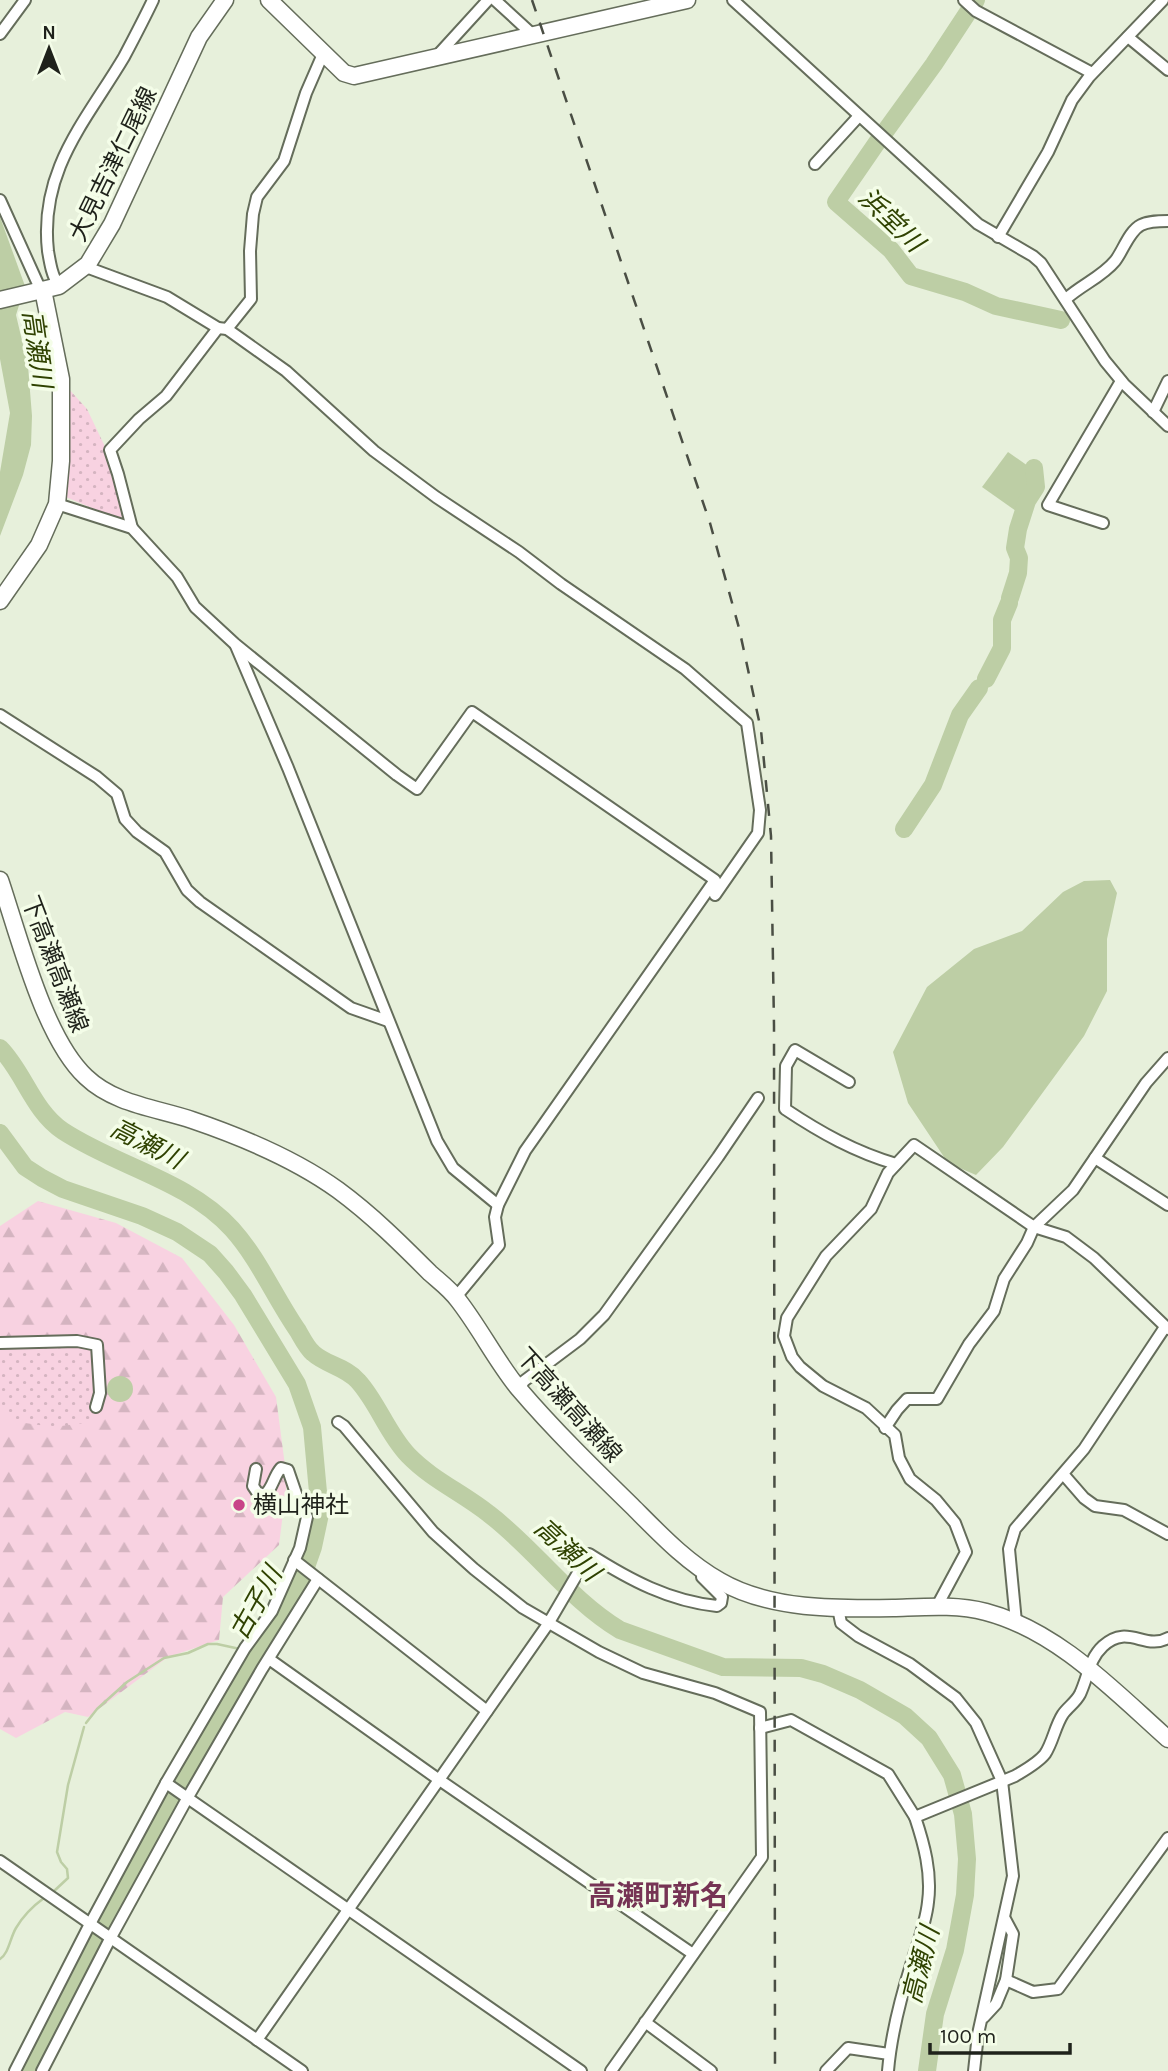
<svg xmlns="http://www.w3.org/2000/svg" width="1168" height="2071" font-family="Karla,'Noto Sans JP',sans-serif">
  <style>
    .forest { fill: url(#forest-firs) }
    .park { fill: url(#park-dots) }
    .water { fill: #bdcea5 }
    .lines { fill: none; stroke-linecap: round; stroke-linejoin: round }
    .stream { stroke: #bdcea5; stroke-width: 2.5 }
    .river { stroke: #bdcea5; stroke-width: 18 }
    .street-casing { stroke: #656d5b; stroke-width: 14 }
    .secondary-casing { stroke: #656d5b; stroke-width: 19 }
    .street { stroke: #fff; stroke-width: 10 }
    .secondary { stroke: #fff; stroke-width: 16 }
    .rail { stroke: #4a4e44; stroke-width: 2.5; stroke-dasharray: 12 12; stroke-linecap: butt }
    .poi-dot { fill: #c84488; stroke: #f4fde8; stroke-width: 2.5 }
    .labels { text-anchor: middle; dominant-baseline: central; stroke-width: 7; stroke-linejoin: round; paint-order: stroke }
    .street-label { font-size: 24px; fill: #1f221b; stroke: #f4fde8 }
    .poi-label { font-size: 24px; fill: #1f221b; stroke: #f4fde8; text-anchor: start }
    .water-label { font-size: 26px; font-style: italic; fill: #2f4201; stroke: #f4fde8 }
    .quarter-label { font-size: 28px; font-weight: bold; fill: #763454; stroke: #f4fde8 }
  </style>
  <defs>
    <pattern id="forest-firs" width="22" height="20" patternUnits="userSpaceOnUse" patternTransform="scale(1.75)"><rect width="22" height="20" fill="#f8d2e1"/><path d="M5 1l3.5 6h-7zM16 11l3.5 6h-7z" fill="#d4b4c0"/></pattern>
    <pattern id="park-dots" width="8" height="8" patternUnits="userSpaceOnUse" patternTransform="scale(1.75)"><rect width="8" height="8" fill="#f8d2e1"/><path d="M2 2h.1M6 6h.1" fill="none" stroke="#d4b4c0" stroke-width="1.8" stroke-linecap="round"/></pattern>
  </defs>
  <rect width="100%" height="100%" fill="#e7f0db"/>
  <!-- forest -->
  <path class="forest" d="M38,1201L116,1223L182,1258L234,1325L276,1397L287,1481L279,1545L223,1597L219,1640L168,1657L88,1717L65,1712L16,1738L0,1729V1226Z"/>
  <!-- park -->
  <g class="park">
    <path d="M68,388L87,409L108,453L125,522L61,495Z"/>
    <path d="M0,1346L93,1350L97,1383L93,1422L53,1427L25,1423L0,1414Z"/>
  </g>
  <!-- water -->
  <g class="water">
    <path d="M0,217L25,286L16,315L28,366L32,416L31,445L23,475L0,536V472L10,413L0,359Z"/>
    <path d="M1008,452L1028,466V487L1016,511L982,487Z"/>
    <path d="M1110,880L1117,893L1107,939V991L1084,1036L1003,1147L976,1175L948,1163L908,1103L893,1052L927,987L974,949L1022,931L1063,892L1084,881Z"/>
    <circle cx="120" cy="1389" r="13"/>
  </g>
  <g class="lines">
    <!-- stream -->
    <g class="stream">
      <path d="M247,1651L258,1653"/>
      <path d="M86,1723L97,1709L127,1682L164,1658L188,1653L208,1644H217L240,1649"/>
      <path d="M53,1892L68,1878L67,1869L61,1862L57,1852L68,1785L84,1727"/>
      <path d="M0,1959C9,1953 10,1938 16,1928C23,1916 33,1906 44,1898"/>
    </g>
    <!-- river -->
    <g class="river">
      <path d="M884,133L934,64L976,0"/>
      <path d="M878,141L836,202L891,250L911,276L965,292L996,306L1061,320"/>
      <path d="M1010,598L1018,573L1019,558L1015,548L1018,529L1027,501L1036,487L1034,468"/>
      <path d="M986,679L1002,648V620L1009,603"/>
      <path d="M904,829L933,785L960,715L979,688"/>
      <path d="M0,1048C24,1072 33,1111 63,1131C118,1167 187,1180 232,1229C259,1259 275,1298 298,1331C302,1338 307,1348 313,1353C326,1365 346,1367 358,1381C378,1403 387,1433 408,1455C432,1480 463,1493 489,1514C535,1549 570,1600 620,1630L723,1667L801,1668L823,1674L860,1690L905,1716L929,1738L952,1775L963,1814L967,1859L965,1895L955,1950L935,2014L927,2071"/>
      <path d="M0,1133L25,1167L42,1178L63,1189L142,1216L177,1232L210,1254L226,1272L243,1295L297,1384L312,1427L320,1514L313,1547L300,1584L224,1710L112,1911L27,2071"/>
    </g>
    <!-- street casing -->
    <g class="street-casing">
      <g id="street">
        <path d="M495,0L533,35"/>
        <path d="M733,0L978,224L1033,256L1041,263L1105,361L1124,384L1168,426"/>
        <path d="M964,0L976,11L1092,73"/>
        <path d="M0,34L25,0"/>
        <path d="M1128,37L1168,70"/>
        <path d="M436,57L488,0"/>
        <path d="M815,164L859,116"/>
        <path d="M0,200L38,284L43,290"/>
        <path d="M998,237L1048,152L1072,100L1089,77L1163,0"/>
        <path d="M86,267L167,297L218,328L227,329L286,371L374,451L436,497L519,552L561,584L685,669L747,723L760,810L758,833L715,895"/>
        <path d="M59,286C52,276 50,263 48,251C39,170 86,121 124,57C134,38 144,19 153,0"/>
        <path d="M1066,299C1081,285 1102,277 1115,261C1123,251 1129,231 1141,225C1149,221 1159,221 1168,221"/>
        <path d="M227,329L251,299L250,251L253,214L257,197L284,161L306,93L323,54"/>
        <path d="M1153,412L1168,381"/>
        <path d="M57,504L132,528L177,577L195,607L235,644L397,775L417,789L472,712L715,880L525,1151L498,1205L495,1217L499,1245L456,1297"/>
        <path d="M1103,523L1048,505L1121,381"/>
        <path d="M132,528L118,474L110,450L139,419L166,396L218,328"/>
        <path d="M236,646L288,768L437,1141L453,1168L498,1205"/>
        <path d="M0,715L97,777L117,794L125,819L137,832L165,852L187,890L200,902L351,1008L388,1021"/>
        <path d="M849,1082L795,1050L786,1066L785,1109C821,1133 855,1152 896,1164"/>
        <path d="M1095,1158L1168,1205"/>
        <path d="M0,1343L77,1341L97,1345L100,1393L96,1407"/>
        <path d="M519,1389L524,1381L580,1339L604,1315L718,1157L758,1098"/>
        <path d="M338,1422L344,1426L433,1532L474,1569L523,1608L599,1652L643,1673L715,1693L760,1712L762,1857L611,2071"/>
        <path d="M885,1428L897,1410L907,1399H937L969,1344L994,1311L1004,1279L1027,1243L1034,1227L1073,1190L1146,1083L1168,1058"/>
        <path d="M1064,1475L1084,1498L1095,1506L1124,1510L1168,1534"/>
        <path d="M294,1560L487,1711"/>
        <path d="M937,1606L966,1552L955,1523L936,1500L910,1479L899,1458L895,1435L866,1408L823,1386L800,1367L792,1357L784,1336L787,1318L826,1256L871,1209L888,1173L914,1145L1034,1227L1066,1237L1094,1258L1168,1329"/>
        <path d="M838,1608L841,1623L858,1636L910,1664L956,1698L976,1723L1002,1781L1013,1876L978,2034L974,2071"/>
        <path d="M1016,1622L1009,1549L1015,1529L1084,1449L1165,1327"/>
        <path d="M269,1659L438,1779L693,1954"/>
        <path d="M760,1728L791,1720L888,1774L915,1817"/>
        <path d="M166,1783L581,2071"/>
        <path d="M0,1861L302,2071"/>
        <path d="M1006,1980L1033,1992L1058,1989L1168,1838"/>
        <path d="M984,2017L996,2004L1006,1980L1013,1934L1005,1919"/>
        <path d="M645,2022L711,2071"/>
        <path d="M257,2040L548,1624L589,1554C630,1580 669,1601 717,1606L721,1603L722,1597L702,1577"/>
        <path d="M15,2071L90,1924L166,1783L245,1648L272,1611L300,1548L307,1517L301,1508L288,1470L281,1468C273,1477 273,1489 264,1495L257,1492L253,1486L256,1469"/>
        <path d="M42,2071L110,1939L188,1797L262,1669L318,1579"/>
        <path d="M826,2071L848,2048L889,2054"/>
        <path d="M888,2071C891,2035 900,2000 911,1965C917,1945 926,1923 928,1902C932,1873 924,1844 915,1817L1015,1776C1025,1770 1038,1763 1045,1754C1053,1742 1055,1726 1063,1714C1068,1707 1076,1702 1080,1694C1088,1677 1089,1659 1103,1646C1128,1623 1145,1651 1168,1638"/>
      </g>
    </g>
    <!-- secondary casing -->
    <g class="secondary-casing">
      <g id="secondary">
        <path d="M269,0L344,73L354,76L687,0"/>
        <path d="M0,300L59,286L88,264L112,224L199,37L225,0"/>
        <path d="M0,601L39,545L57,504L61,461V379L43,290"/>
        <path d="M0,880C19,936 44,1038 86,1077C114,1104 156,1108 192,1120C242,1137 295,1159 338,1190C372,1215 401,1244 430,1273C439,1281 450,1289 458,1300C480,1328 496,1361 519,1389C554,1430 593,1468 632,1506C659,1533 686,1562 720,1581C770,1610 837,1609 893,1608C924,1607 956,1604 986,1612C1058,1631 1114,1691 1168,1739"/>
      </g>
    </g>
    <!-- street -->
    <use href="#street" class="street"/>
    <!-- secondary -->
    <use href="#secondary" class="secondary"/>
    <!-- rail -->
    <path class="rail" d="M532,0L710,523L739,628L761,730L771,836L774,1026L775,2071"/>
  </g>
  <!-- markers -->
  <circle class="poi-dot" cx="239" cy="1505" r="7"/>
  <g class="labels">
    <!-- street labels -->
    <g class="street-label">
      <text transform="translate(113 164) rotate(-64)">大見吉津仁尾線</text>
      <text transform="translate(55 964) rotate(69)">下高瀬高瀬線</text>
      <text transform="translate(569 1405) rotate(48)">下高瀬高瀬線</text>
    </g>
    <!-- poi labels -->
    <g class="poi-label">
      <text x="253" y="1505">横山神社</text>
    </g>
    <!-- water labels -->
    <g class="water-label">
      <text transform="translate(891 220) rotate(44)">浜堂川</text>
      <text transform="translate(37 349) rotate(82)">高瀬川</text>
      <text transform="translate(147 1144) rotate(27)">高瀬川</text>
      <text transform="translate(567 1550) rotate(43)">高瀬川</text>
      <text transform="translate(256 1603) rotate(-61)">古子川</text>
      <text transform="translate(921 1965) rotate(-76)">高瀬川</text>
    </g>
    <!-- quarter labels -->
    <g class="quarter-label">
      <text x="658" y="1895">高瀬町新名</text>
    </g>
  </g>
  <!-- north arrow -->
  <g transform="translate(49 49)" stroke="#f4fde8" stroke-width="5" paint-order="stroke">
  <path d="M0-5L12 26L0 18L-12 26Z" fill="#1f221b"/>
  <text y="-10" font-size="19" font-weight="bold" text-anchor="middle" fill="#1f221b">N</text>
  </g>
  <!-- scale -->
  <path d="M930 2043v10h140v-10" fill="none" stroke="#1f221b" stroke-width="3.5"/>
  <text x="940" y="2043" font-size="21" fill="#1f221b" stroke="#f4fde8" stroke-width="5" paint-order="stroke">100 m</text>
</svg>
